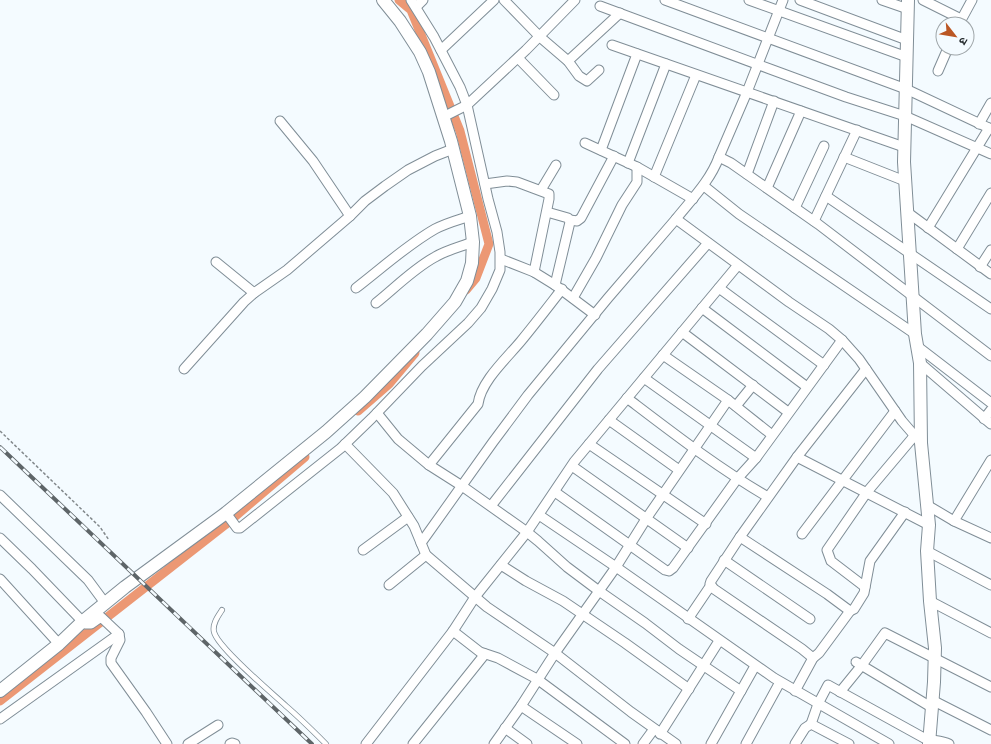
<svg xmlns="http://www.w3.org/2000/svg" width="991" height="744" font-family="Cabin,'Noto Sans Devanagari',sans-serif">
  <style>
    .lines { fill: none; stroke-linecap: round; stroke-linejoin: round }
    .canal { stroke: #ec9874; stroke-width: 9 }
    .lane-casing { stroke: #808e97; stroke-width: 6 }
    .street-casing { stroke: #808e97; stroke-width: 11 }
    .secondary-casing { stroke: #808e97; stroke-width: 14 }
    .path { stroke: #82888b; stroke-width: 1.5; stroke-dasharray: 3 2; stroke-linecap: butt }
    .lane { stroke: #fff; stroke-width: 4.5 }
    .street { stroke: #fff; stroke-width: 9 }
    .secondary { stroke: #fff; stroke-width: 12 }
    .rail-casing { stroke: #5e6568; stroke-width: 4 }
    .rail { stroke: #f4fbff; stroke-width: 2.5; stroke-dasharray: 8; stroke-linecap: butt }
  </style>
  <rect width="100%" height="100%" fill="#f4fbff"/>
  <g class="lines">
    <!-- canal -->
    <g class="canal">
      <path d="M399,0L411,10L460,131L489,244L476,278L466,290"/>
      <path d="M358,411L389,384L415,353"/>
      <path d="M0,701L225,525L305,457"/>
    </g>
    <!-- lane casing -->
    <g class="lane-casing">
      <path id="lane" d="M222,610C218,616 212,624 214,632C218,648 272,693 286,706C300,718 313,731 326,744"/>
    </g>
    <!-- street casing -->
    <g class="street-casing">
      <g id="street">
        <path d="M504,0L540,37L568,61L579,76L587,81L599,70"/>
        <path d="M665,0L906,89L991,129"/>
        <path d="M749,0L907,57"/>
        <path d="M800,0L907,40"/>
        <path d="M882,0L908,9"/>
        <path d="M923,0L961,19"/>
        <path d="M600,6L770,69L846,97L905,116L991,154"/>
        <path d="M416,7L423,0"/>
        <path d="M959,24L972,0"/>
        <path d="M612,45L904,147"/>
        <path d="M441,50L494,0"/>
        <path d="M518,58L554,95"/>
        <path d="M568,61L620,13"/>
        <path d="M938,71L948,48"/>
        <path d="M443,117L467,105L526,50L575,0"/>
        <path d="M280,121L313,161L350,216"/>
        <path d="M979,124L991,103"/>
        <path d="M585,143L637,167L693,199"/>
        <path d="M601,150L637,54"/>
        <path d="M719,157L747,92L783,0"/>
        <path d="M844,157L905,181"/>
        <path d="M628,163L666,64"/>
        <path d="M747,174L774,101"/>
        <path d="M654,177L696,75"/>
        <path d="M485,184L507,181L517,182L549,194V199L534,272"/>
        <path d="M704,186L739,214L915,334"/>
        <path d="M767,188L801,111"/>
        <path d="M541,190L556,165"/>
        <path d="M826,196L991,309"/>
        <path d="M795,208L824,146"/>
        <path d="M547,212L568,218L570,222L555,285"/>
        <path d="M907,212L991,274"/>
        <path d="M676,219C692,199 710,181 719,157L731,163L818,224L991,356"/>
        <path d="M570,220L577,221L581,218L614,156"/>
        <path d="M814,221L857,130"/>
        <path d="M928,228L989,128"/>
        <path d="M957,249L991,193"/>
        <path d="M501,259L534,272L555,285L595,315"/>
        <path d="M216,262L254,293"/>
        <path d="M980,267L991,250"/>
        <path d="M356,288C382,268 407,245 435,229C446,223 458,220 470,216"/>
        <path d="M719,288L824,365"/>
        <path d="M573,298L596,258L622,205L637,182V167"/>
        <path d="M376,303C395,288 413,269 435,257C447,250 460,247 473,242"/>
        <path d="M702,308L807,387"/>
        <path d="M682,332L788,412"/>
        <path d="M917,346L991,403"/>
        <path d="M663,355L728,400L772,435"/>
        <path d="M920,363L991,424"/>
        <path d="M184,369L244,302L254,293L287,270L350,216L365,201L385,186L408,170L435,156L453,149"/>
        <path d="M644,378L756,458L842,340"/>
        <path d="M627,398C673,433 718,468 768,497"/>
        <path d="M736,406L753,385"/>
        <path d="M377,413L398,439L429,465L462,486L527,532L538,541L567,567L599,591L645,623L679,649L741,691"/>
        <path d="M984,419L991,410"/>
        <path d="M609,420L679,470"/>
        <path d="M345,444L393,493L414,526L426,555L487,607L555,653L631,712L676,744"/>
        <path d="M589,444L706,524"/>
        <path d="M797,457L929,525"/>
        <path d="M429,465L478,404C481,381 507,358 521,341C535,324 548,307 562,289"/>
        <path d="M572,466L688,548"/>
        <path d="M555,492L665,570L669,571L673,568L737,479L756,458"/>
        <path d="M0,495L88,580L105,603"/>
        <path d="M927,505L954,521L991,538"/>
        <path d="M491,506L598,369L708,243"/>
        <path d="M226,513L237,528H240L341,448L372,418L422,366L468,323L481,308L492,289L500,270V252L497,232L488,199L467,105L460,87L434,37L411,0"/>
        <path d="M539,515L616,567L774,678L889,744"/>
        <path d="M954,521L991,460"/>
        <path d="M802,534L895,411"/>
        <path d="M740,537L827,594L850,611"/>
        <path d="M0,538L32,569L85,624H91L101,617L119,634L120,640L111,658V663L146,712L167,744"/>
        <path d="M421,543L493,442L528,395L608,298L676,219L789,302L829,329L842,340L859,359L902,421L921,443"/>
        <path d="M363,550L408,517"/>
        <path d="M927,551L991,585"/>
        <path d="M724,560L810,619"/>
        <path d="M501,565L526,581L563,601L625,643L689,689"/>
        <path d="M0,579L59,644"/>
        <path d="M389,585L426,555"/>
        <path d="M865,587L831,561L827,550L867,492L915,435"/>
        <path d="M930,601L991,633"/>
        <path d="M688,619L711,585"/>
        <path d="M453,631L480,652L498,658L537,679L625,744"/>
        <path d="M813,658L802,649L714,589L710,584L711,581L740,537L797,457L866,369"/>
        <path d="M856,662L931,707"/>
        <path d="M795,691L813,658L819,653L850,611L854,609L864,593L870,561L905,512"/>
        <path d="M840,692L862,665L885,633L991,687"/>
        <path d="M932,700L991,730"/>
        <path d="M521,706L577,744"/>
        <path d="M0,719L119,634"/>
        <path d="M811,724L818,704L828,685L924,738C932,741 941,740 949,744"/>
        <path d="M505,728L527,744"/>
        <path d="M660,734L719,641"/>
        <path d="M188,744L218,725"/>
        <path d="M230,744L232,743L235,744"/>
        <path d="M366,744L453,631L475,597L527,532L574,462L738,265"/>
        <path d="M413,744L485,654"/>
        <path d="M494,744L521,706L555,653L616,567L646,519L728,400"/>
        <path d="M643,744L654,729"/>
        <path d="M711,744L755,666"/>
        <path d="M746,744L780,682"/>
        <path d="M795,744L805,728L811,724L849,744"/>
      </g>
    </g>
    <!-- secondary casing -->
    <g class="secondary-casing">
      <g id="secondary">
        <path d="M908,0L904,162L915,334L920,363L921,443L929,525L927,551L930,601L935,648L934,682L929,744"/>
        <path d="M0,691L59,644L82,622L125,587L226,513L326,432L365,397L427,334L455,302L467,281L472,263L473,242L470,216L451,141L429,72L420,52L400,21L383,0"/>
      </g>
    </g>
    <!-- path -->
    <path class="path" d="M0,431L100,527L109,540"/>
    <!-- lane -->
    <use href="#lane" class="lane"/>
    <!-- street -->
    <use href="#street" class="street"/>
    <!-- secondary -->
    <use href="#secondary" class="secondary"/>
    <!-- rail casing -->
    <g class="rail-casing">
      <path id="rail" d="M0,447L312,744"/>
    </g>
    <!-- rail -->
    <use href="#rail" class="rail"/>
  </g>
  <!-- north arrow -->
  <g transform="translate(955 36) rotate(121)"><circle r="19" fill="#f4fbff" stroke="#9fa6a9"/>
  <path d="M0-3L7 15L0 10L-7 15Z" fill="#bb5724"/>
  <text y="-6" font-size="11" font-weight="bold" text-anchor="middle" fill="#202629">उ</text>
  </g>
</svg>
